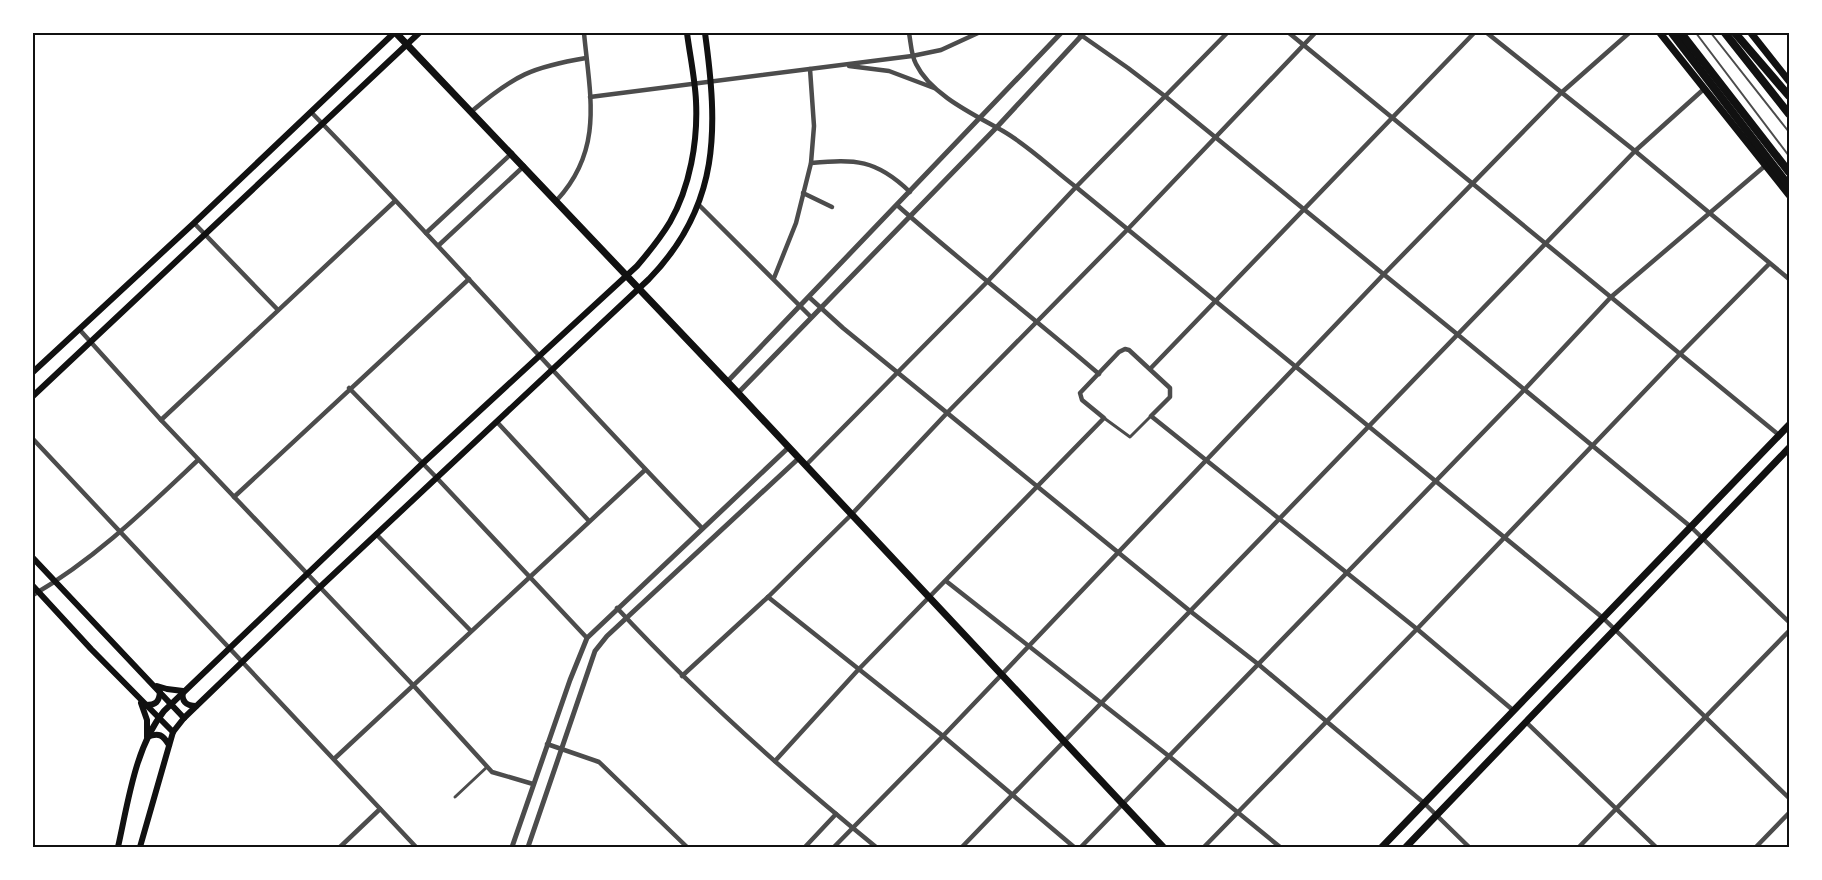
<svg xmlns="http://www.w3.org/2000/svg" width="1822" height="880" font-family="Commissioner,sans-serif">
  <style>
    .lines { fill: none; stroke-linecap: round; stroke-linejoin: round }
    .service { stroke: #4c4c4c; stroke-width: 2 }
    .pedestrian { stroke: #4c4c4c; stroke-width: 3 }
    .minor { stroke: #4c4c4c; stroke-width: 4.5 }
    .tertiary { stroke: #4c4c4c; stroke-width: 5 }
    .secondary { stroke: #111; stroke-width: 6 }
    .primary { stroke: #111; stroke-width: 7 }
    .motorway { stroke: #111; stroke-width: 8 }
    .neatline { fill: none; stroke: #111; stroke-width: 2 }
  </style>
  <rect width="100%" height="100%" fill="#fff"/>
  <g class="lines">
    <!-- service -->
    <g class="service">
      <path d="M1696,33L1789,156"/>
      <path d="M1711,33L1789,132"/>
    </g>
    <!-- pedestrian -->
    <g class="pedestrian">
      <path d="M1104,418L1130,437L1151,416"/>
      <path d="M455,797L487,767"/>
    </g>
    <!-- minor -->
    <g class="minor">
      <path d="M909,33C911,43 911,55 916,64C931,95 975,115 1003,131C1029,146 1052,169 1076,187L1603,618L1789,798"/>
      <path d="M1078,33L1128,68L1166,97L1457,334L1691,527L1789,622"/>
      <path d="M1289,33L1779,435"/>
      <path d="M1487,33L1635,151L1789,279"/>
      <path d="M849,66L889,71L934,88"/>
      <path d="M590,97L912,56L941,50L978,33"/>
      <path d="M472,111C515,75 532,67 586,58"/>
      <path d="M311,112C444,248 569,392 702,528"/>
      <path d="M811,163C855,159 876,159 910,192"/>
      <path d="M803,193L832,207"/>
      <path d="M557,200C604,149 590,96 584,33"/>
      <path d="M698,204L811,317"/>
      <path d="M897,205C962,263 1032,316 1099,374"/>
      <path d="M194,223L278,310"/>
      <path d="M426,233L512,153"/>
      <path d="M439,245L524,166"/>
      <path d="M774,278L796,223L811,163L814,126L810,69"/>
      <path d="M809,297L843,328L1190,611L1258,664L1424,803L1469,847"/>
      <path d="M79,329L161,420L413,685L492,772L533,784"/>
      <path d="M1150,369L1474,33"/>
      <path d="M349,388L436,477L587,638"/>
      <path d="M161,420L395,201"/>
      <path d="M497,422L589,521"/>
      <path d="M33,439L416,847"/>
      <path d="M806,465L987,282L1076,187L1227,33"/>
      <path d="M234,497L469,279"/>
      <path d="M376,534L471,631"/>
      <path d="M946,581L1170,757L1280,847"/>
      <path d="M33,595C95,559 146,509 198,460"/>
      <path d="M768,597L943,736L1074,847"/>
      <path d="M617,608C697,694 785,773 876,847"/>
      <path d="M682,676L768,597L852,514L947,413L1127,230L1315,33"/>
      <path d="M1526,722L1656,847"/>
      <path d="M547,744L599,762L687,847"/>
      <path d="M334,759L645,470"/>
      <path d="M775,761L858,670L1104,418L1082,400L1080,393L1119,352L1125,349L1129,350L1170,388V397L1151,416L1417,629L1514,711"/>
      <path d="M340,847L380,809"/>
      <path d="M805,847L836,814"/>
      <path d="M834,847L943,736L1383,275L1561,93L1629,33"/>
      <path d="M962,847L1635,151L1705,88"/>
      <path d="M1081,847L1525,389L1611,297L1766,165"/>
      <path d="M1204,847L1417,629L1680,354L1769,264"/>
      <path d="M1579,847L1789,631"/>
      <path d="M1756,847L1789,813"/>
    </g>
    <!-- tertiary -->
    <g class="tertiary">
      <path d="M727,382L1061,33"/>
      <path d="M738,393L996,128L1084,33"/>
      <path d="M512,847L570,680L587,638L789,447"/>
      <path d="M528,847L595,651L607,636L799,458"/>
    </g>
    <!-- secondary -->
    <g class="secondary">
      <path d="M33,372L194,223L394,33"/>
      <path d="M33,396L419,33"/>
      <path d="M33,558L184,718"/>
      <path d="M33,586L91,649L173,732"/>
      <path d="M157,686L167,689L183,691C181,701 186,706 196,706"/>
      <path d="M141,703L147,720V737C159,732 163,735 169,745"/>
      <path d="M146,705C156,705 159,702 160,692"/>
      <path d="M118,847C128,803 135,747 164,711L423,463L637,266C649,252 661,237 670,222C690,187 698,141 696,101C695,79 690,56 687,33"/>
      <path d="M140,847L171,739L173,732L184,718L320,587L649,279C721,205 718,128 705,33"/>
    </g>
    <!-- primary -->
    <g class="primary">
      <path d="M396,33L738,393L1163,847"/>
      <path d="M1660,33L1789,195"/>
      <path d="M1751,33L1789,81"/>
      <path d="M1382,847L1789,425"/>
      <path d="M1406,847L1789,448"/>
    </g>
    <!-- motorway -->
    <g class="motorway">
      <path d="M1672,33L1789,186"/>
      <path d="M1681,33L1789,172"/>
      <path d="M1725,33L1789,114"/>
      <path d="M1735,33L1789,96"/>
    </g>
  </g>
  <!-- border -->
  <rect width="1822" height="880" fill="none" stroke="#ffffff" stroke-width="69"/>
  <rect x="34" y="34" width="1754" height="812" class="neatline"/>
</svg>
